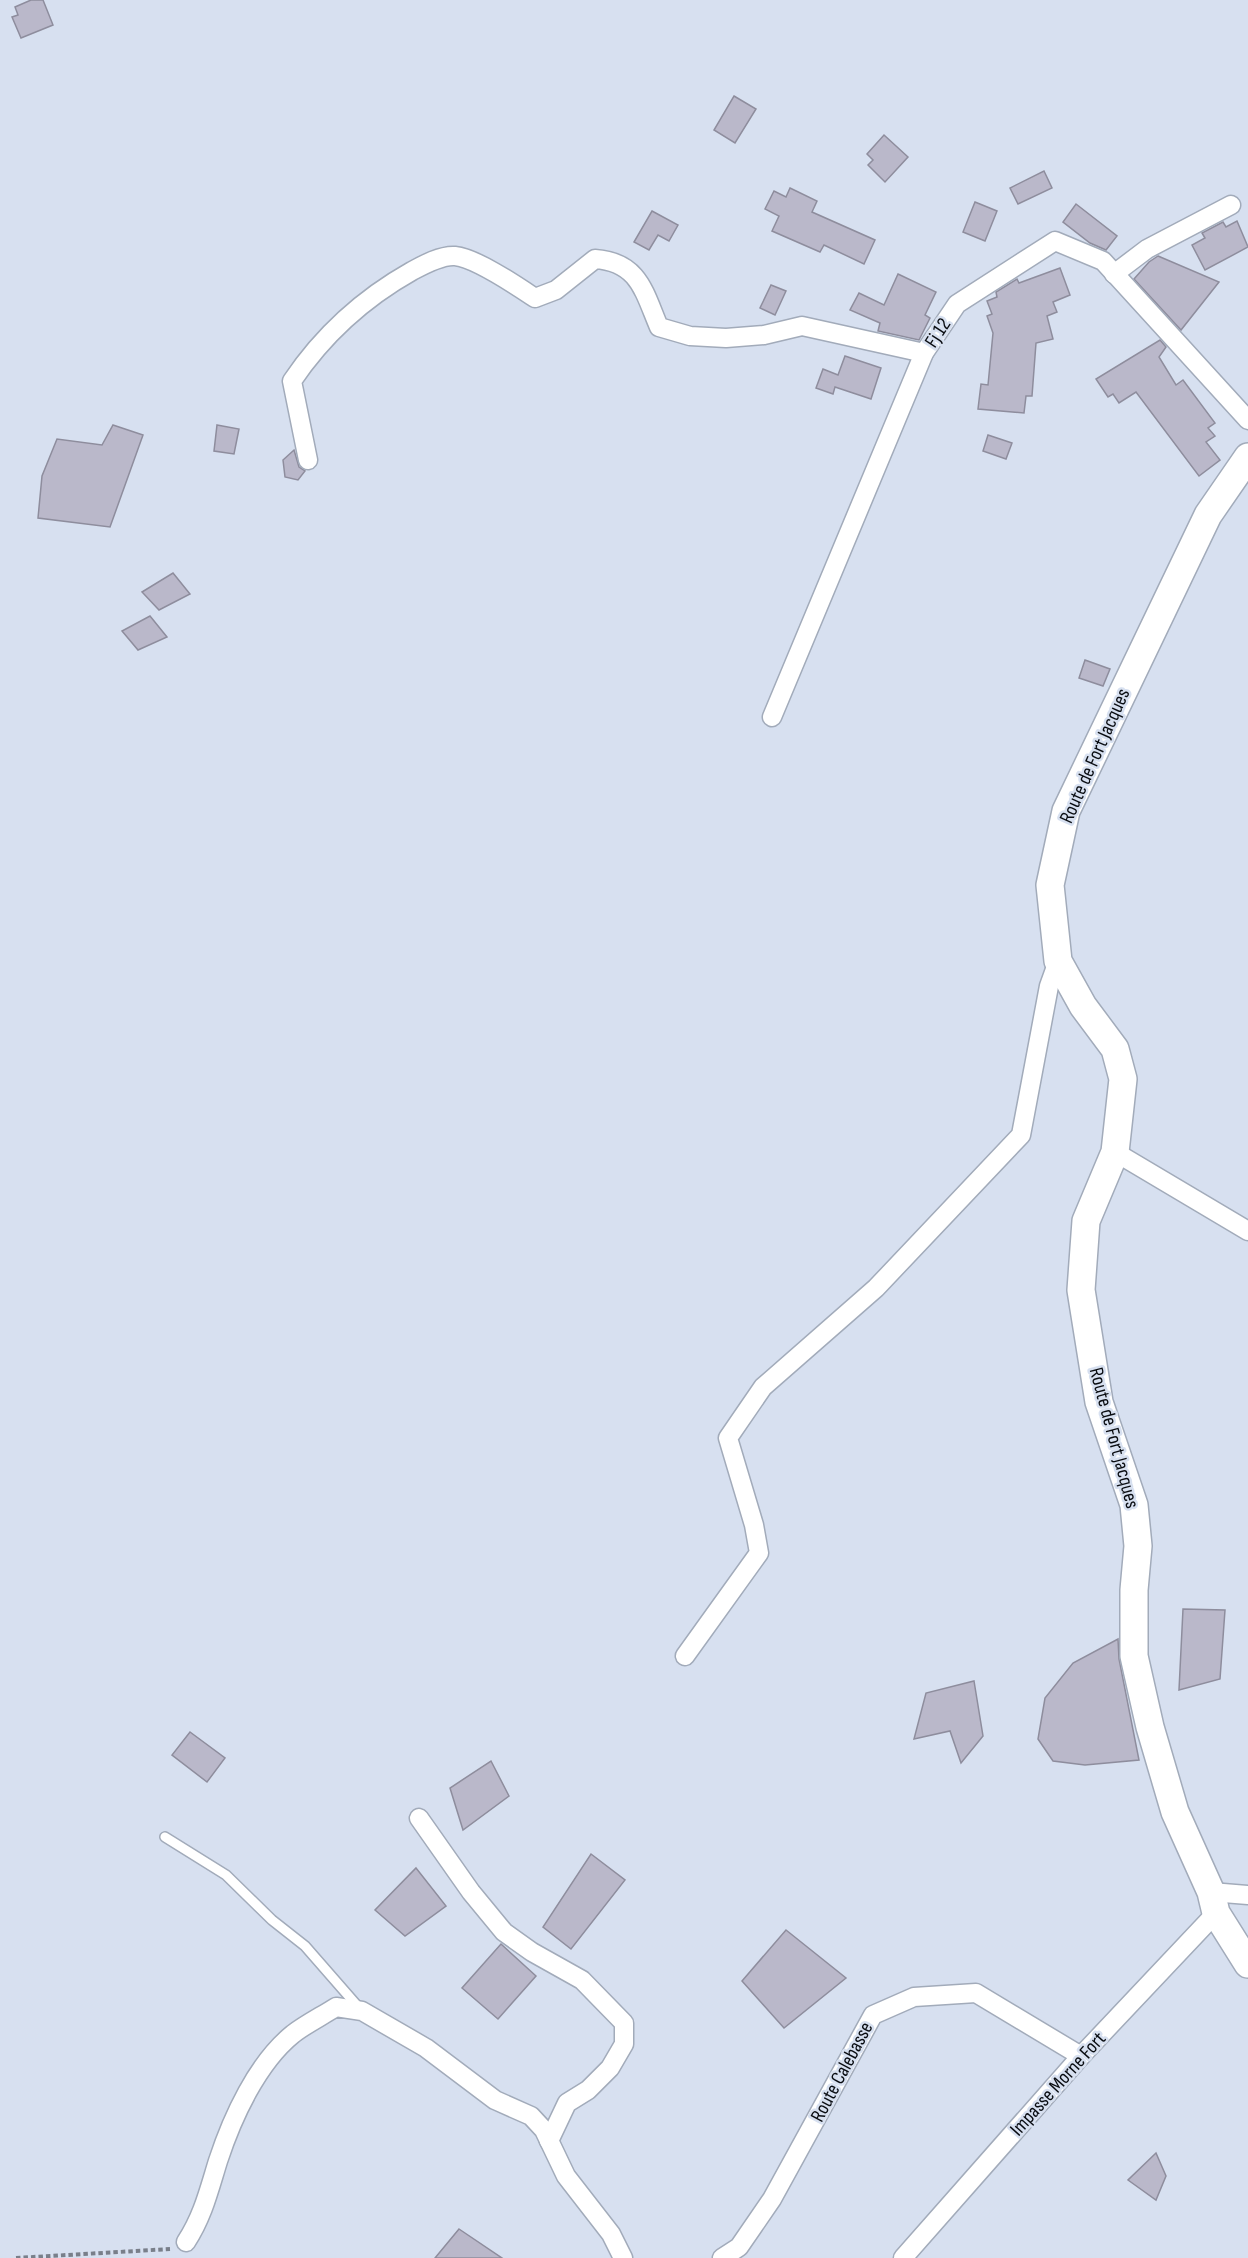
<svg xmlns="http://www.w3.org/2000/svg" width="1248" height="2258" font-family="'Sofia Sans Condensed',sans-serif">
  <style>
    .building { fill: #bab8ca; stroke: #8e8d9d; stroke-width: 1.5 }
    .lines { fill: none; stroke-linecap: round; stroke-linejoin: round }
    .lane-casing { stroke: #a2abba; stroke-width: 12 }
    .street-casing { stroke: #a2abba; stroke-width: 21 }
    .secondary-casing { stroke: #a2abba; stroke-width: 30 }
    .path { stroke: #797f8a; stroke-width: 4; stroke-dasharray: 4.5 3; stroke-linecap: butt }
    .lane { stroke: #fff; stroke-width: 9 }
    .street { stroke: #fff; stroke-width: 18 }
    .secondary { stroke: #fff; stroke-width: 27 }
    .labels { text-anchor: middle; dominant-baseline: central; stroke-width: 5; stroke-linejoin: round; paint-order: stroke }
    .street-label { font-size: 20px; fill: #090c11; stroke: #d7e0f0 }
  </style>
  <rect width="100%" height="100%" fill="#d7e0f0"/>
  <!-- building -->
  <g class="building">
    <path d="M31,0H43L53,25L21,38L12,17L18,15L15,7Z"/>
    <path d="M734,96L756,109L735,143L714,130Z"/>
    <path d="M884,135L908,157L885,182L868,165L873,160L867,154Z"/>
    <path d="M1044,171L1052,188L1018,204L1010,188Z"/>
    <path d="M790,188L817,201L812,212L875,240L864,264L824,245L820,252L772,231L779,216L765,209L774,191L786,197Z"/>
    <path d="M975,202L997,211L985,241L963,232Z"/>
    <path d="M1076,204L1117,236L1106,250L1090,243L1063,222Z"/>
    <path d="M652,211L678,225L669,241L658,235L649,250L634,242Z"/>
    <path d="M1237,221L1248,247L1205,270L1192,245L1205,238L1202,233L1223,222L1226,227Z"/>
    <path d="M1158,256L1219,282L1181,330L1134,279L1149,262Z"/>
    <path d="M1060,268L1070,295L1053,302L1057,312L1047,316L1053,339L1036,343L1032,396H1026L1024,413L978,409L981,384L988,385L993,333L987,316L992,314L987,301L997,297L996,292L1017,279L1019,283Z"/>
    <path d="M898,274L936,292L925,315L930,318L919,340L878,331L880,323L850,310L859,293L884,305Z"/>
    <path d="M771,285L786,291L775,315L760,308Z"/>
    <path d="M1160,340L1166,347L1159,357L1176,385L1183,380L1215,423L1208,428L1215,436L1206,442L1220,460L1199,476L1136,392L1119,403L1113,394L1108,397L1096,379Z"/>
    <path d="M845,356L881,368L871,399L835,387L833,394L816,388L823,369L838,375Z"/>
    <path d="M113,425L143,435L110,527L38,518L42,476L57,439L102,445Z"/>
    <path d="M217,425L239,429L234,454L214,451Z"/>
    <path d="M988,435L1012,443L1006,459L983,451Z"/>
    <path d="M294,450L299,467L305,471L298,480L285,477L283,460Z"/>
    <path d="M173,573L190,594L159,610L142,592Z"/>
    <path d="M150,616L167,637L138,650L122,631Z"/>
    <path d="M1085,660L1110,669L1103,686L1079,678Z"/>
    <path d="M1183,1609L1225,1610L1220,1679L1179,1690Z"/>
    <path d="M1118,1639L1119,1659L1139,1760L1085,1765L1053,1761L1038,1739L1045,1698L1073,1663Z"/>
    <path d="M974,1681L983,1736L961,1763L950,1731L914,1739L926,1693Z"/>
    <path d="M190,1732L225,1758L207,1782L172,1755Z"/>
    <path d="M491,1761L509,1796L463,1830L450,1788Z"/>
    <path d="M591,1854L625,1880L571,1949L543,1927Z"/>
    <path d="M416,1868L446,1906L405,1936L375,1910Z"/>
    <path d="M786,1930L846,1978L784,2028L742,1981Z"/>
    <path d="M501,1944L536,1976L498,2019L462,1988Z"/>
    <path d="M1156,2153L1166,2176L1156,2200L1128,2180Z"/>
    <path d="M459,2229L502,2258H435Z"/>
  </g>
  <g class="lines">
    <!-- lane casing -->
    <g class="lane-casing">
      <path id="lane" d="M165,1837L226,1875L272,1920L305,1946L360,2009"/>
    </g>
    <!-- street casing -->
    <g class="street-casing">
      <g id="street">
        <path d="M1114,274L1147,249L1231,205"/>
        <path d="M308,460L292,381C323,335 364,298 412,271C423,265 441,255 455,256C476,258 517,286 535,298L556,290L595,259C639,262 644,292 659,327L690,336L726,338L764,335L802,326L924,353"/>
        <path d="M772,717L924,353L957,304L1055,241L1103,261L1248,420"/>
        <path d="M1115,1152L1248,1231"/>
        <path d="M685,1656L759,1553L754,1525L728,1438L763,1387L876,1288L1021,1135L1049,986L1058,961"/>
        <path d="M419,1818L471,1892L504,1932L532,1952L582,1980L624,2023V2044L610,2068L588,2090L567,2103L549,2141"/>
        <path d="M1211,1892L1248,1895"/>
        <path d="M186,2242C203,2216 209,2190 218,2161C232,2118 257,2063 293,2034C306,2024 322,2016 336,2007L362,2011L426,2048L495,2100L531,2116L544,2130L566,2176L611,2234L623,2258"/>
        <path d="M722,2258L739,2247L772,2199L873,2015L914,1997L976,1993L1081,2056"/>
        <path d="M903,2258L1081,2056L1216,1913"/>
      </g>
    </g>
    <!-- secondary casing -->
    <g class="secondary-casing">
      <path id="secondary" d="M1248,457L1208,515L1066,811L1050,885L1058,961L1083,1006L1115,1049L1123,1079L1115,1152L1086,1221L1081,1290L1099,1402L1134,1505L1138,1546L1134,1590V1656L1150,1727L1175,1812L1211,1892L1216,1913L1248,1964"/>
    </g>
    <!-- path -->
    <path class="path" d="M16,2258L170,2249"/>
    <!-- lane -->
    <use href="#lane" class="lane"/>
    <!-- street -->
    <use href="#street" class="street"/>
    <!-- secondary -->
    <use href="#secondary" class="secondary"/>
  </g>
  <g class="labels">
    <!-- street labels -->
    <g class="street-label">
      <text transform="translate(938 333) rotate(-57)">Fj 12</text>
      <text transform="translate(1095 756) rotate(-66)">Route de Fort Jacques</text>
      <text transform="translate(1114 1438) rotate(75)">Route de Fort Jacques</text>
      <text transform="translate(842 2072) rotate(-62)">Route Calebasse</text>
      <text transform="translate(1058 2084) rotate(-48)">Impasse Morne Fort</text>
    </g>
  </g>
</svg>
